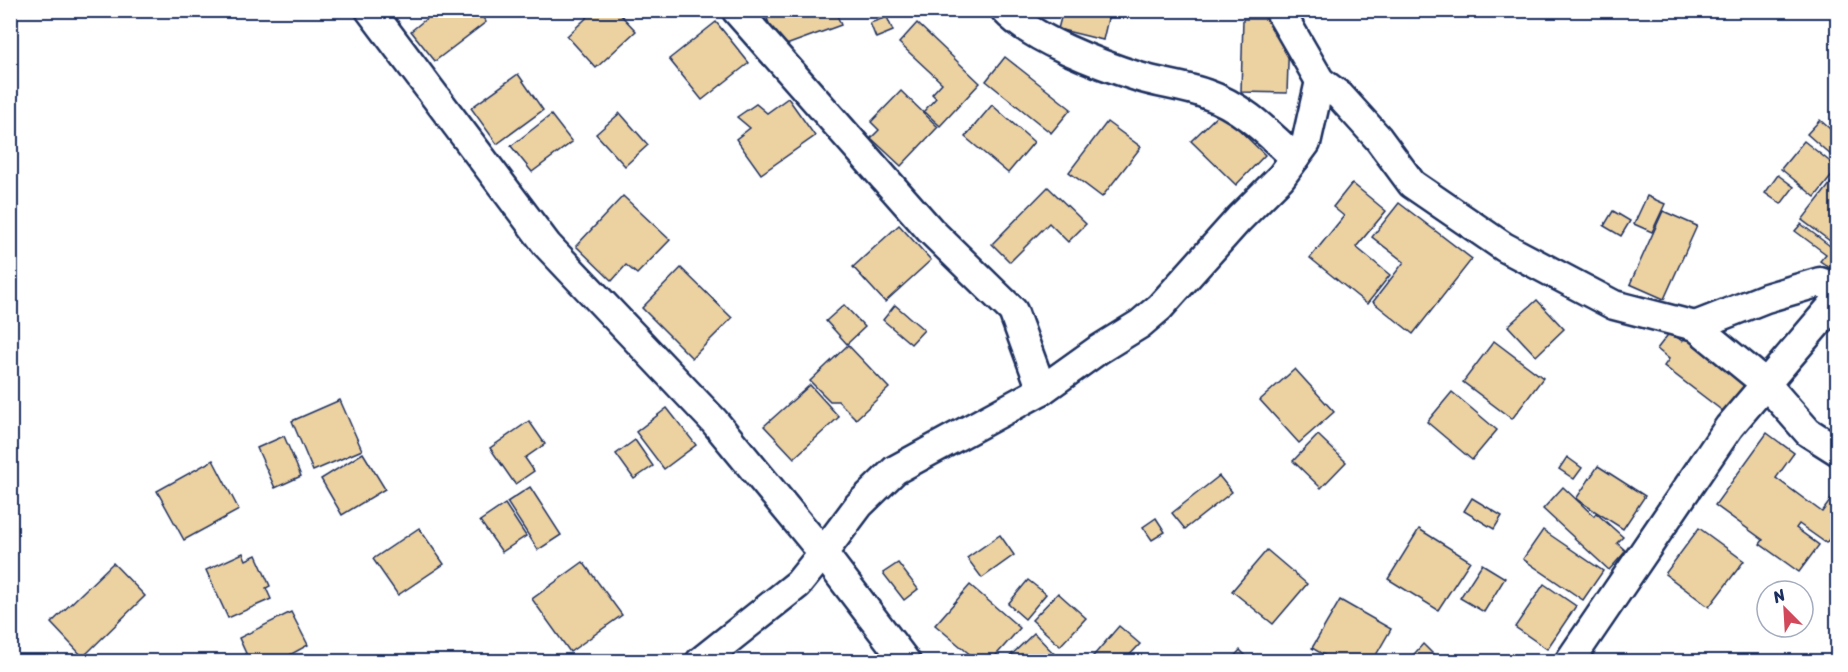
<svg xmlns="http://www.w3.org/2000/svg" width="1848" height="672" font-family="Sriracha,sans-serif">
  <style>
    .building { fill: #ecd1a1; stroke: #1b2f5e; stroke-width: 1.5 }
    .lines { fill: none; stroke-linecap: round; stroke-linejoin: round }
    .minor-casing { stroke: #1b2f5e; stroke-width: 33 }
    .minor { stroke: #fff; stroke-width: 28 }
  </style>
  <rect width="100%" height="100%" fill="#fff"/>
  <filter id="ink" filterUnits="userSpaceOnUse"><feTurbulence type="fractalNoise" baseFrequency=".0167" numOctaves="2"/><feDisplacementMap in="SourceGraphic" scale="12" xChannelSelector="R" yChannelSelector="G"/><feConvolveMatrix kernelMatrix="1 2 1 2 8 2 1 2 1" color-interpolation-filters="sRGB"/></filter>
  <g filter="url(#ink)">
    <!-- building -->
    <g class="building">
      <path d="M437,10H478L486,22L435,61L411,31Z"/>
      <path d="M595,10H616L636,31L596,68L567,36Z"/>
      <path d="M764,10H835L841,25L778,48Z"/>
      <path d="M1063,10H1110L1103,40L1058,29Z"/>
      <path d="M887,17L893,31L876,38L870,23Z"/>
      <path d="M1243,19H1274V35H1289L1287,93L1241,92Z"/>
      <path d="M716,22L749,63L702,100L669,59Z"/>
      <path d="M917,23L980,83L940,126L924,111L936,98L932,94L942,83L899,43Z"/>
      <path d="M1005,57L1071,109L1051,133L986,81Z"/>
      <path d="M518,74L543,110L497,144L471,108Z"/>
      <path d="M901,91L938,127L901,166L871,138L879,130L871,122Z"/>
      <path d="M788,98L815,136L761,174L736,139L750,128L737,117L756,104L767,113Z"/>
      <path d="M992,105L1034,142L1008,173L965,137Z"/>
      <path d="M1221,112L1265,155L1236,185L1191,141Z"/>
      <path d="M620,113L648,145L625,166L596,134Z"/>
      <path d="M551,115L572,142L532,172L511,146Z"/>
      <path d="M1820,120L1838,136V149L1832,156L1807,134Z"/>
      <path d="M1107,122L1141,147L1102,197L1069,172Z"/>
      <path d="M1804,141L1838,168L1815,197L1781,169Z"/>
      <path d="M1838,174V247L1802,220Z"/>
      <path d="M1778,175L1794,187L1781,204L1765,193Z"/>
      <path d="M1352,183L1386,211L1356,247L1390,275L1367,304L1310,258L1344,216L1333,207Z"/>
      <path d="M1048,187L1086,224L1068,242L1049,223L1010,262L992,244Z"/>
      <path d="M623,196L670,240L637,274L626,265L612,281L576,246Z"/>
      <path d="M1647,196L1665,204L1652,232L1634,224Z"/>
      <path d="M1399,203L1472,259L1413,334L1373,302L1404,262L1372,237Z"/>
      <path d="M1613,211L1630,221L1621,236L1604,226Z"/>
      <path d="M1663,211L1697,226L1664,299L1630,284Z"/>
      <path d="M1801,224L1838,252V258L1830,268L1820,261L1826,254L1795,231Z"/>
      <path d="M899,225L931,260L885,302L853,267Z"/>
      <path d="M681,268L732,318L692,358L642,308Z"/>
      <path d="M1537,300L1564,329L1536,356L1508,326Z"/>
      <path d="M844,305L865,327L847,344L826,321Z"/>
      <path d="M895,305L924,330L911,344L883,320Z"/>
      <path d="M1670,332L1682,341L1685,338L1746,384L1724,412L1664,366L1669,359L1657,349Z"/>
      <path d="M1494,341L1543,378L1512,419L1463,382Z"/>
      <path d="M848,345L889,388L856,419L838,401H830L810,381Z"/>
      <path d="M1295,369L1334,412L1299,443L1260,400Z"/>
      <path d="M810,385L839,417L794,458L764,426Z"/>
      <path d="M1452,392L1497,430L1472,460L1427,422Z"/>
      <path d="M340,400L362,450L313,471L292,421Z"/>
      <path d="M667,408L696,445L664,469L636,432Z"/>
      <path d="M529,421L545,444L525,458L534,471L515,484L490,448Z"/>
      <path d="M1767,433L1794,453L1776,478L1822,512L1838,490V528L1826,543L1799,524L1796,528L1819,545L1799,572L1760,544L1763,540L1715,505Z"/>
      <path d="M1318,435L1346,462L1321,488L1293,461Z"/>
      <path d="M284,436L301,476L275,488L257,448Z"/>
      <path d="M635,440L653,466L634,479L616,454Z"/>
      <path d="M363,453L385,489L342,515L321,479Z"/>
      <path d="M1567,457L1582,468L1574,479L1559,469Z"/>
      <path d="M213,460L239,510L184,540L157,491Z"/>
      <path d="M1598,466L1645,496L1623,529L1576,499Z"/>
      <path d="M1219,476L1232,492L1185,529L1172,513Z"/>
      <path d="M530,487L561,535L538,550L507,502Z"/>
      <path d="M1563,487L1594,516L1596,513L1623,537L1617,543L1626,551L1609,570L1543,509Z"/>
      <path d="M1472,498L1502,516L1494,529L1464,511Z"/>
      <path d="M505,504L526,536L502,552L480,521Z"/>
      <path d="M1156,518L1165,532L1152,540L1143,527Z"/>
      <path d="M419,528L444,564L398,595L373,559Z"/>
      <path d="M1699,528L1744,561L1709,607L1665,574Z"/>
      <path d="M1419,529L1470,561L1438,610L1388,579Z"/>
      <path d="M1543,530L1603,571L1583,600L1523,559Z"/>
      <path d="M1000,535L1014,555L982,578L967,558Z"/>
      <path d="M1267,550L1307,584L1273,624L1232,591Z"/>
      <path d="M243,553L246,560L256,555L270,586L266,588L271,599L228,618L206,570Z"/>
      <path d="M583,562L622,615L570,652L532,599Z"/>
      <path d="M113,563L145,596L83,657L51,623Z"/>
      <path d="M898,563L918,589L904,600L883,573Z"/>
      <path d="M1482,564L1505,578L1484,612L1460,598Z"/>
      <path d="M1028,580L1046,594L1025,619L1008,604Z"/>
      <path d="M1544,584L1576,606L1547,649L1515,627Z"/>
      <path d="M970,585L1020,628L990,662H979L935,625Z"/>
      <path d="M1058,593L1086,618L1060,646L1032,620Z"/>
      <path d="M1340,600L1391,629L1372,662H1336L1312,648Z"/>
      <path d="M291,612L308,645L277,662H250L239,638Z"/>
      <path d="M1119,626L1140,644L1123,662H1088Z"/>
      <path d="M1034,633L1062,662H1004Z"/>
      <path d="M1423,644L1441,662H1407Z"/>
      <path d="M1240,650L1252,662H1229Z"/>
    </g>
    <g class="lines">
      <!-- minor casing -->
      <g class="minor-casing">
        <g id="minor">
          <path d="M370,10L547,245L714,421L823,553L798,584L700,662"/>
          <path d="M736,10L930,230L1013,311L1042,390"/>
          <path d="M1005,10C1031,39 1101,65 1139,77C1161,84 1185,86 1206,94C1242,106 1268,133 1295,158"/>
          <path d="M1279,10L1320,81L1340,96L1378,138L1412,184L1504,247L1614,305L1695,326L1766,384L1808,432L1838,451"/>
          <path d="M1695,326L1766,298L1820,282L1838,289"/>
          <path d="M906,662L823,553L859,505L895,470L1042,390L1098,350L1140,324L1160,307L1239,219L1281,177L1295,158L1306,143L1320,81"/>
          <path d="M1569,662L1729,427L1838,299"/>
        </g>
      </g>
      <!-- minor -->
      <use href="#minor" class="minor"/>
    </g>
  </g>
  <!-- margin -->
  <rect width="1848" height="672" fill="none" stroke="#fff" stroke-width="36"/>
  <rect x="18" y="18" width="1812" height="636" fill="none" stroke="#1b2f5e" stroke-width="2" filter="url(#ink)"/>
  <!-- north arrow -->
  <g transform="translate(1785 609) rotate(336)"><circle r="28" fill="#ffffff" stroke="#a4acbf" stroke-width="1.5"/>
  <path d="M0-4.5L10 22L0 15L-10 22Z" fill="#d1495b"/>
  <text y="-9" font-size="16" font-weight="bold" text-anchor="middle" fill="#1b2f5e">N</text>
  </g>
</svg>
